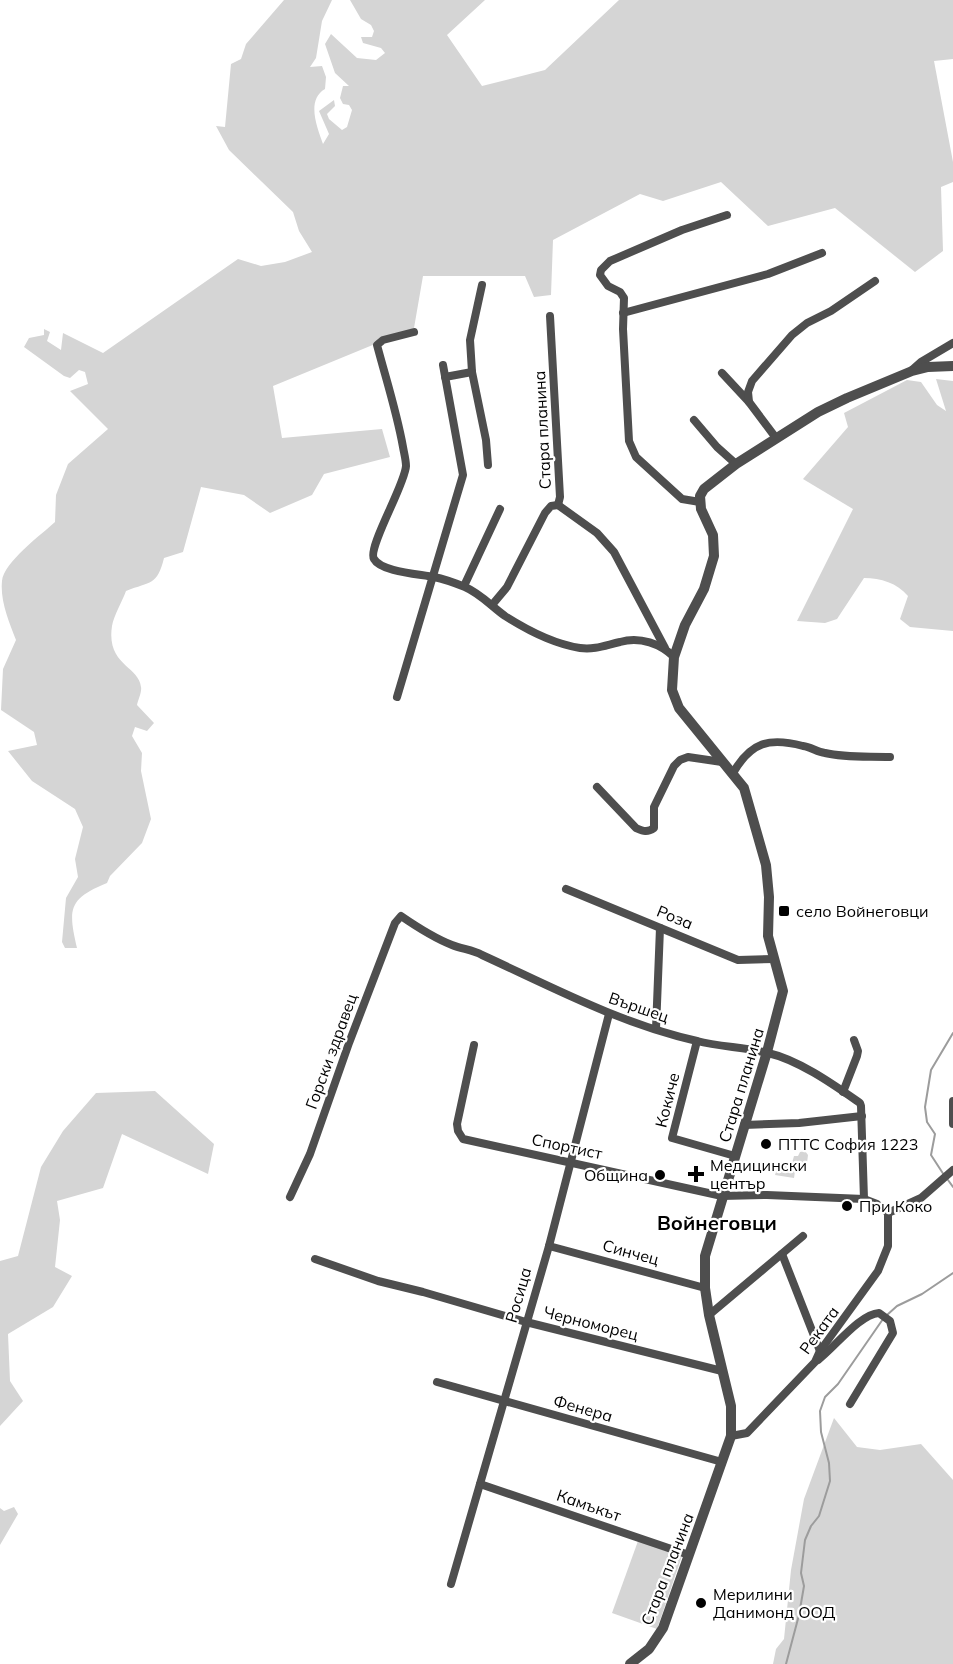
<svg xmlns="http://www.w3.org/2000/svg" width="953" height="1664" font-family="Mulish,sans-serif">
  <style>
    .green { fill: #d5d5d5 }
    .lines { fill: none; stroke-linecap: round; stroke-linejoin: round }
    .stream { stroke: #9c9c9c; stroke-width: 2 }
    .minor { stroke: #4e4e4e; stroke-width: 8 }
    .tertiary { stroke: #4e4e4e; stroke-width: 10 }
    .poi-dot { fill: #000; stroke: #fff; stroke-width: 2 }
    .labels { text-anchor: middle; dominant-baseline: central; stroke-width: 4.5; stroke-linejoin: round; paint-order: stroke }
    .street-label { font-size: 16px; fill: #000; stroke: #fff }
    .poi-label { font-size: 16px; fill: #000; stroke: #fff; text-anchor: start }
    .quarter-label { font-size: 20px; font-weight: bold; fill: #000; stroke: #fff }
  </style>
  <rect width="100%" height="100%" fill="#fff"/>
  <!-- green -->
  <g class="green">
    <path d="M284,0H332L322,21L316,58L310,67L322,66L326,77L325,89C306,100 317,127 323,144L329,134L319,111L334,100L335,106L327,114L329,119L342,130L347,127L352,110L349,105L343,104L340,98L343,86H349L335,73L325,44L331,34L357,58L376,60L385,53L381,48L363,43L361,37H372L374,31L371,25L361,19L350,0H485L447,35L482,86L545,70L619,0H953V59L934,61L953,162V182L941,187L943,251L915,272L835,208L768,226L721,182L663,201L640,194L553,240L551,295L534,297L525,276H423L414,328L273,386L282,438L382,429L390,457L324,474L312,495L270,513L244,495L201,487L183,552L164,558C157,586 151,581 126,591C122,602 114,615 112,626C106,665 139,666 141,687C142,692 138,700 137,705L154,723L147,731L135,727L132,736L142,753L141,771L151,819L142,843L110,876L107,883C68,899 68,909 77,948H65L62,942L66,898L78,877L75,859L83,827L75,809L32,781L8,751L37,745L34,732L1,710L3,669L16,640C9,622 0,601 2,581C4,562 41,535 55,522L56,495L68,464L108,429L70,391L88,384L85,372L79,370L70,378L64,376L24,347L29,338L44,335V329L50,332L47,341L61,350L63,333L103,353L238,259L261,266L285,262L312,252L299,231L293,212L229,150L216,126L225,127L231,64L241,59L246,44Z"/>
    <path d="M936,379L953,381V631L910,627L900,619L908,596C897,583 881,578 864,578L837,619L825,623L797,621L853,509L803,479L848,427L844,413L907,380L921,382L937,405L946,411Z"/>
    <path d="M155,1091L214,1144L208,1174L122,1134L103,1188L57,1201L60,1220L55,1267L72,1276L53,1307L8,1334L10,1381L23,1401L0,1426V1261L18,1256L41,1167L63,1131L96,1093Z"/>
    <path d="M805,1151L808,1155L807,1163L796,1164L794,1178L775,1175L779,1162L792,1163L794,1156H798L800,1152Z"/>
    <path d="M834,1418L857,1447L880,1450L921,1444L953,1480V1664H773L776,1649L784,1639L791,1570L804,1499Z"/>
    <path d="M14,1507L18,1514L0,1545V1508L4,1511Z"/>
    <path d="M638,1541L682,1556L657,1629L612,1613Z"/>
  </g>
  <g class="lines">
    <!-- stream -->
    <g class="stream">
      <path d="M944,1175L931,1155L935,1134L927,1122L925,1107L931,1070L953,1033"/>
      <path d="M948,1180L953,1187"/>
      <path d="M887,1315L897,1306L922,1294L953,1273"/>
      <path d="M786,1664L799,1615L804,1586L801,1573L805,1540L811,1526L819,1516L830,1481L829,1463L821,1432L820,1411L825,1397L838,1384L883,1319"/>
    </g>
    <!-- minor -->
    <g class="minor">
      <path d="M482,285L470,340L472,372L486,440L488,465"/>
      <path d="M623,313L768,274L822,253"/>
      <path d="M550,316L560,497L558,505"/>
      <path d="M414,332L383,340L377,345C386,379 397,413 403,447C404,453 406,460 406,466C405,485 367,548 374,559C381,572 420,574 434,577C444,579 455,583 465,587C481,594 491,606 505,616C527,630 554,644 580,648C595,650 606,645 620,642C640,636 661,644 674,657"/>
      <path d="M912,370L921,362L953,343"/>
      <path d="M722,373L749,402"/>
      <path d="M445,377L472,372"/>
      <path d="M694,420L717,447L736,464"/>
      <path d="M776,438L749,402L748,392L752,381L792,335L807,323L831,311L875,281"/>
      <path d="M700,502L682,499L636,457L629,441L623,329L624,298L620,292L608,286L600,275L601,270L610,261L682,230L727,215"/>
      <path d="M558,505L597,533L614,552L665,648"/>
      <path d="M464,586L500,509"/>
      <path d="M492,605L507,587L545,513L551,506L558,505"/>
      <path d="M397,697L463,475L443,365"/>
      <path d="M733,773C751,742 769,737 803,746C811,747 817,752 825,753C846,758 869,756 890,757"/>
      <path d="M597,787L636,828C643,831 647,833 654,828V807L674,766L680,760L688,757L722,762"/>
      <path d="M566,889L738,960L774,959"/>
      <path d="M656,1029L660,928"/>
      <path d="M697,1041L672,1138L735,1156"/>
      <path d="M474,1045L457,1124L458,1131L463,1139L722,1196L767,1195L864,1199L877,1204L888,1213"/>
      <path d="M843,1092L857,1056L858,1051L854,1040"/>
      <path d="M953,1101V1124"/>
      <path d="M744,1125L799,1123L862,1116"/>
      <path d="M290,1197L310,1154L349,1043L395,923L401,916C417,927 434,938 452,945C462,949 473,950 482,955C552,987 621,1024 697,1041C720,1047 745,1047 768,1053C799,1060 834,1085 860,1103L861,1106L864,1199"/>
      <path d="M888,1213L921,1198L953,1170"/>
      <path d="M549,1246L705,1288"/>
      <path d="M782,1254L820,1351"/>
      <path d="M315,1259L378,1281L423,1292L526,1322L722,1371"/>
      <path d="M709,1315L803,1236"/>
      <path d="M818,1360C835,1347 860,1314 879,1313L890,1321L893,1333L850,1404"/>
      <path d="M437,1382L722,1462"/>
      <path d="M731,1436L747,1433L815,1362L820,1351L878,1271L888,1246V1213"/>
      <path d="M480,1484L689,1555"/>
      <path d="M451,1584L549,1246L609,1014"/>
    </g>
    <!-- tertiary -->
    <path class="tertiary" d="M630,1664L649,1649L663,1628L731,1436V1406L709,1315L705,1288V1256L767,1052L783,991L768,936L769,897L766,865L744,788L679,708L672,690L674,657L685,625L704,589L714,556L713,535L701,509L700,496L704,489L736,464L818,412L847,398L912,371L928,367L953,366"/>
  </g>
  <!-- markers -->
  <g class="poi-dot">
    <rect x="778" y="905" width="12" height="12" rx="3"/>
    <circle cx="766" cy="1144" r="6"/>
    <path d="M693 1165h6v6h6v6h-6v6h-6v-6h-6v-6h6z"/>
    <circle cx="660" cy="1175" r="6"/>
    <circle cx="847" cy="1206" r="6"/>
    <circle cx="701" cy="1603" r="6"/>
  </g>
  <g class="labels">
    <!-- street labels -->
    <g class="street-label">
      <text transform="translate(542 430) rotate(-93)">Стара планина</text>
      <text transform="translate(675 917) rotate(22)">Роза</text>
      <text transform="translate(639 1007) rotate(19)">Вършец</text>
      <text transform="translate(331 1051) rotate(-70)">Горски здравец</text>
      <text transform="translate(741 1085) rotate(-73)">Стара планина</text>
      <text transform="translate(667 1100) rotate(-76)">Кокиче</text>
      <text transform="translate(567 1146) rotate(12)">Спортист</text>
      <text transform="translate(631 1252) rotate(15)">Синчец</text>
      <text transform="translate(518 1295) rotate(-74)">Росица</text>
      <text transform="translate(591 1323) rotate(14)">Черноморец</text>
      <text transform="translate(819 1330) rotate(-54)">Реката</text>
      <text transform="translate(583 1408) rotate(16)">Фенера</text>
      <text transform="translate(589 1505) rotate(19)">Камъкът</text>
      <text transform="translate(667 1569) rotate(-69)">Стара планина</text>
    </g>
    <!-- poi labels -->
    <g class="poi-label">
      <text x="796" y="911">село Войнеговци</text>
      <text x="778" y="1144">ПТТС София 1223</text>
      <text x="710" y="1165">Медицински<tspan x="710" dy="18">център</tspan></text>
      <text x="648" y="1175" text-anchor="end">Община</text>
      <text x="859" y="1206">При Коко</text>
      <text x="713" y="1594">Мерилини<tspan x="713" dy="18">Данимонд ООД</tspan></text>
    </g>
    <!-- quarter labels -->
    <g class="quarter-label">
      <text x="717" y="1222">Войнеговци</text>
    </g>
  </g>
</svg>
